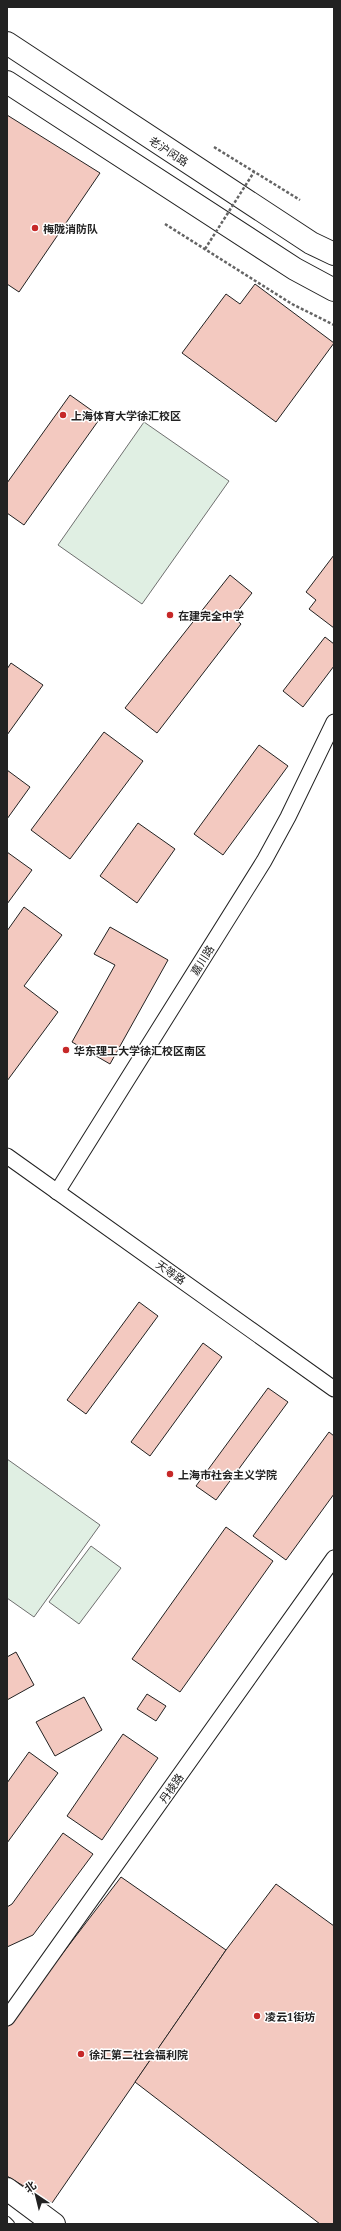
<svg xmlns="http://www.w3.org/2000/svg" width="341" height="2231" font-family="'Noto Serif','Noto Sans SC',serif">
  <style>
    .green { fill: #e0efe3; stroke: #6f6f6f }
    .building { fill: #f3c9c0; stroke: #222 }
    .lines { fill: none; stroke-linecap: round; stroke-linejoin: round }
    .lane-casing { stroke: #222; stroke-width: 10 }
    .street-casing { stroke: #222; stroke-width: 17 }
    .secondary-casing { stroke: #222; stroke-width: 24 }
    .path { stroke: #646464; stroke-width: 2.5; stroke-dasharray: 3 2; stroke-linecap: butt }
    .lane { stroke: #fff; stroke-width: 8 }
    .street { stroke: #fff; stroke-width: 15 }
    .secondary { stroke: #fff; stroke-width: 22 }
    .path-bridge { stroke: #646464; stroke-width: 2.5; stroke-dasharray: 3 2; stroke-linecap: butt }
    .poi-dot { fill: #c62828; stroke: #fff; stroke-width: 1.5 }
    .labels { text-anchor: middle; dominant-baseline: central; stroke-width: 3; stroke-linejoin: round; paint-order: stroke }
    .street-label { font-size: 11px; fill: #222; stroke: #fff }
    .poi-label { font-size: 11px; font-weight: bold; fill: #222; stroke: #fff; text-anchor: start }
  </style>
  <rect width="100%" height="100%" fill="#fff"/>
  <!-- green -->
  <g class="green">
    <path d="M144,422L229,481L142,604L58,545Z"/>
    <path d="M7,1459L100,1525L34,1617L7,1598Z"/>
    <path d="M91,1546L121,1568L79,1624L49,1602Z"/>
  </g>
  <!-- building -->
  <g class="building">
    <path d="M7,115L100,173L19,292L7,284Z"/>
    <path d="M255,284L334,343L276,422L182,353L226,294L240,304Z"/>
    <path d="M70,395L101,417L24,525L7,513V483Z"/>
    <path d="M334,555V628L309,609L316,600L306,592Z"/>
    <path d="M230,575L252,593L233,617L241,624L157,733L125,708Z"/>
    <path d="M325,637L334,644V666L303,707L283,691Z"/>
    <path d="M11,663L43,685L7,735V669Z"/>
    <path d="M104,732L143,761L70,859L31,830Z"/>
    <path d="M259,745L288,766L223,855L194,834Z"/>
    <path d="M7,770L30,787L7,819Z"/>
    <path d="M138,823L175,849L137,903L100,876Z"/>
    <path d="M7,852L32,870L7,904Z"/>
    <path d="M24,907L62,935L24,986L58,1012L7,1081V931Z"/>
    <path d="M110,927L168,960L110,1064L72,1042L115,965L94,954Z"/>
    <path d="M139,1302L158,1316L86,1414L67,1400Z"/>
    <path d="M203,1343L222,1357L150,1456L131,1442Z"/>
    <path d="M268,1388L288,1402L216,1500L196,1486Z"/>
    <path d="M329,1432L334,1436V1494L286,1560L253,1536Z"/>
    <path d="M226,1527L273,1561L180,1692L132,1659Z"/>
    <path d="M16,1652L34,1685L7,1700V1657Z"/>
    <path d="M147,1694L166,1706L156,1721L137,1709Z"/>
    <path d="M84,1697L102,1730L55,1756L36,1722Z"/>
    <path d="M123,1734L158,1758L102,1840L67,1816Z"/>
    <path d="M29,1752L58,1773L7,1843V1783Z"/>
    <path d="M63,1833L93,1854L33,1935L7,1947V1907L12,1904Z"/>
    <path d="M121,1877L226,1950L52,2203L7,2176V2026Z"/>
    <path d="M276,1884L334,1926V2224H320L135,2082L226,1950Z"/>
  </g>
  <g class="lines">
    <!-- lane casing -->
    <g class="lane-casing">
      <path id="lane" d="M7,2221L10,2224"/>
    </g>
    <!-- street casing -->
    <g class="street-casing">
      <g id="street">
        <path d="M7,1156L334,1389"/>
        <path d="M57,1192L264,861L288,817L334,722"/>
        <path d="M7,2018L334,1558"/>
      </g>
    </g>
    <!-- secondary casing -->
    <g class="secondary-casing">
      <g id="secondary">
        <path d="M7,43L311,243L334,254"/>
        <path d="M7,82L295,269L334,290"/>
        <path d="M7,2189L54,2224"/>
      </g>
    </g>
    <!-- path -->
    <g class="path">
      <path d="M214,147L300,200"/>
      <path d="M165,224L292,304L334,325"/>
    </g>
    <!-- lane -->
    <use href="#lane" class="lane"/>
    <!-- street -->
    <use href="#street" class="street"/>
    <!-- secondary -->
    <use href="#secondary" class="secondary"/>
    <!-- path-bridge -->
    <path class="path-bridge" d="M205,249L254,172"/>
  </g>
  <!-- markers -->
  <g class="poi-dot">
    <circle cx="35" cy="228" r="4"/>
    <circle cx="63" cy="415" r="4"/>
    <circle cx="170" cy="615" r="4"/>
    <circle cx="66" cy="1050" r="4"/>
    <circle cx="170" cy="1474" r="4"/>
    <circle cx="257" cy="2016" r="4"/>
    <circle cx="81" cy="2054" r="4"/>
  </g>
  <g class="labels">
    <!-- street labels -->
    <g class="street-label">
      <text transform="translate(169 151) rotate(33)">老沪闵路</text>
      <text transform="translate(202 960) rotate(-58)">嘉川路</text>
      <text transform="translate(171 1272) rotate(35)">天等路</text>
      <text transform="translate(171 1788) rotate(-55)">丹棱路</text>
    </g>
    <!-- poi labels -->
    <g class="poi-label">
      <text x="43" y="228">梅陇消防队</text>
      <text x="71" y="415">上海体育大学徐汇校区</text>
      <text x="178" y="615">在建完全中学</text>
      <text x="74" y="1050">华东理工大学徐汇校区南区</text>
      <text x="178" y="1474">上海市社会主义学院</text>
      <text x="265" y="2016">凌云1街坊</text>
      <text x="89" y="2054">徐汇第二社会福利院</text>
    </g>
  </g>
  <!-- border -->
  <rect width="341" height="2231" fill="none" stroke="#222222" stroke-width="16"/>
  <!-- north arrow -->
  <g transform="translate(36 2195) rotate(325)" stroke="#ffffff" stroke-width="3" paint-order="stroke">
  <path d="M0-3L7 15L0 10L-7 15Z" fill="#222222"/>
  <text y="-6" font-size="11" font-weight="bold" text-anchor="middle" fill="#222222">北</text>
  </g>
</svg>
